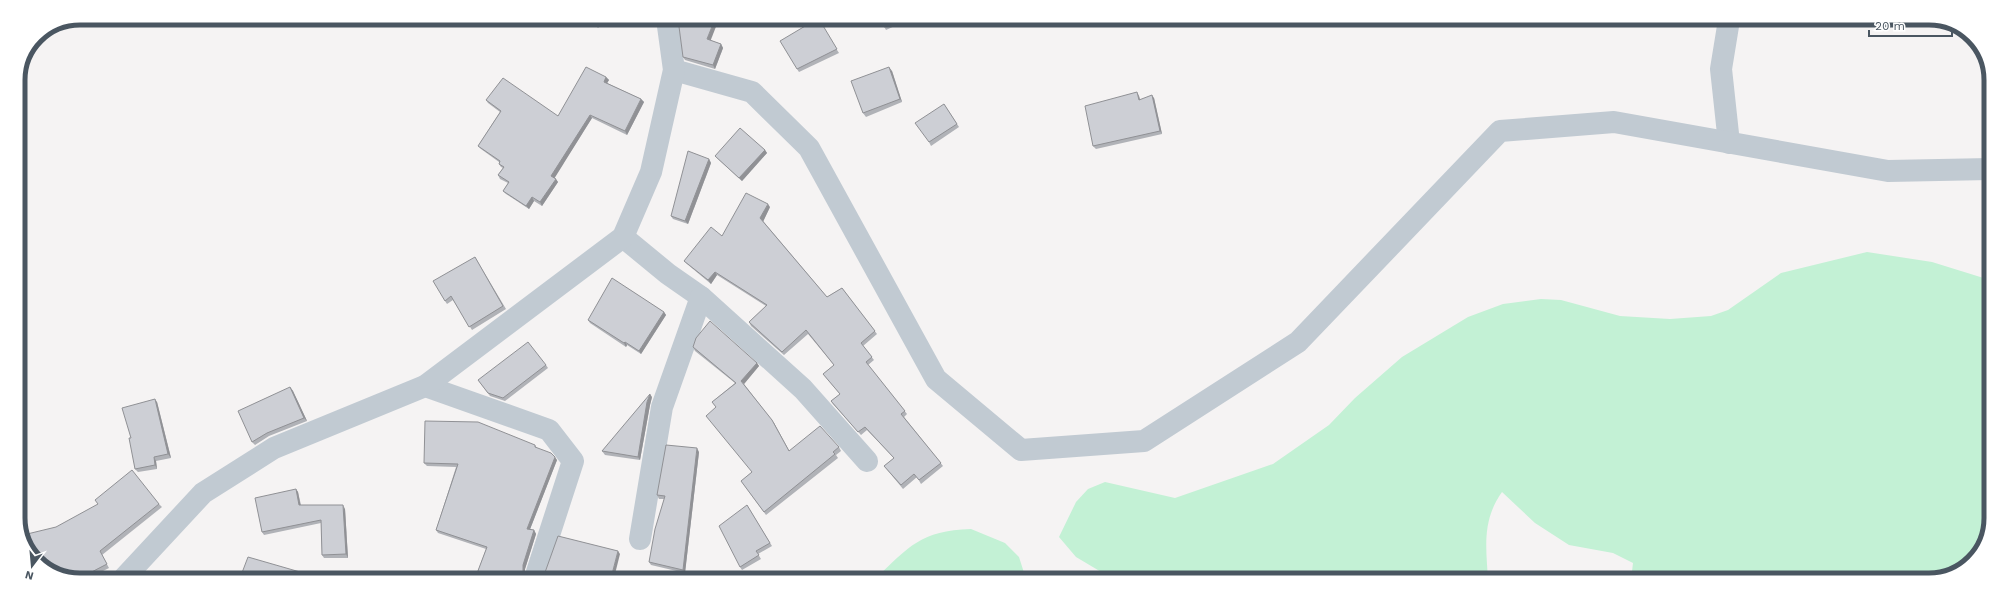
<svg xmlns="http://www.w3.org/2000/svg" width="2009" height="598" font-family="'Work Sans',sans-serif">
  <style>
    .green { fill: #c3f1d5 }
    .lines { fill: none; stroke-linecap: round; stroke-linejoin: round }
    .minor { stroke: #c1cad2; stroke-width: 22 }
    .wall { fill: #b0b2b7 }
    .shaded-wall { fill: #909195 }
    .building { fill: #cdcfd5; stroke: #909195 }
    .rim { fill: none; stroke: #4a5661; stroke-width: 5 }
  </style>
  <rect width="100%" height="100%" fill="#f5f3f3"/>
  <!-- green -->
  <g class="green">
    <path d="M1867,252L1932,262L1990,280L1989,534L1967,567L1929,580H1631L1633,563L1613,553L1569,545L1535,523L1502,492C1482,520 1486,547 1488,579H1113L1076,557L1059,537L1076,502L1088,489L1105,482L1175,498L1273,464L1329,425L1355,398L1402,357L1468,317L1503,304L1541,299L1561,300L1620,316L1670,319L1711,316L1728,310L1781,273Z"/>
    <path d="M971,529L1005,543L1019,557L1026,579H875C910,546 920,531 971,529Z"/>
  </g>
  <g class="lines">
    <!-- minor -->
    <g class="minor">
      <path d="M1729,20L1721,69L1729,143"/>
      <path d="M674,70L752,92L809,148L936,379L1021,450L1144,441L1298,342L1500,131L1614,122L1888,171L1990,169"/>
      <path d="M623,237L668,274L701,297L803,389L867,461"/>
      <path d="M425,386L549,430L573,461L537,572"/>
      <path d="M640,539L662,407L701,297"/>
      <path d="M124,578L203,493L274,448L425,386L623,237L651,172L674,70L667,19"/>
    </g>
  </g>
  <!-- wall -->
  <g class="wall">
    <path d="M589,19H608L598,28Z"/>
    <path d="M817,19L839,53L799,72L797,69Z"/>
    <path d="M880,19H910L886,30Z"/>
    <path d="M710,40L721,44L723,48L715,69L685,60L683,57Z"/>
    <path d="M892,71L902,102L866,117L863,113Z"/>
    <path d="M606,77L609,80L607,83L641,99L644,102L627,135L592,118L554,178L558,182L542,206L534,201L529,209L506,194L503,191L508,183L500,179L498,175L503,168L501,167L499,164V162L481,149L478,146L500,112L488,103L486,100L558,116Z"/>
    <path d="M1139,96L1140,100L1154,98L1162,134L1096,149L1093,146Z"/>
    <path d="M944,104L959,127L931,146L929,142Z"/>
    <path d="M765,150L767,153L742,181L718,159L715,156Z"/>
    <path d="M709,159L711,163L688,224L673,219L671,216Z"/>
    <path d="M770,207L763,221L827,297L842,288L877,334L863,346L874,360L868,365L907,414L904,417L943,466L921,484L917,477L903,489L884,466L894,458L867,430L861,435L833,404L831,401L840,394L823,374L834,365L808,334L784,355L751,326L749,322L766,306L717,275L711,284L687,264L684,261L722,236Z"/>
    <path d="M475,257L506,309L472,330L453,300L447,304L445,301Z"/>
    <path d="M664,312L666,315L641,354L627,345L626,347L590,323L588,320Z"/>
    <path d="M693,347L757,363L759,366L744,384L774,423L789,451L839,447L841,451L836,455L838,458L766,515L741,481L752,472L716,407L712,402L735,383L695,351Z"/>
    <path d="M546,365L548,368L505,401L490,396L478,380Z"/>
    <path d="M290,387L293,391L307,421L269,436L255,445L252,442Z"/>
    <path d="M652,397L650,405L640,460L605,455L602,451Z"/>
    <path d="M157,402L171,458L156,461L157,469L138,472L135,469L131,438Z"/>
    <path d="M535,445L537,448L557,460L530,529L534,530L536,534L525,569V575L476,576L486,549L438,533L436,530L456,467L427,466L424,463Z"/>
    <path d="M699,452L685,573L651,565L649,562L664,499H659L657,495Z"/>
    <path d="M296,489L298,492L301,505L345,509L348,558H324L322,555L321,523L264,535L262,532Z"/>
    <path d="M159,504L162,507L102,555L109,568L89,578H64Z"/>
    <path d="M747,505L772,546L758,554L761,559L742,570L740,567Z"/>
  </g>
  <!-- shaded-wall -->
  <g class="shaded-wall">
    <path d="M715,19H719L710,42L707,39Z"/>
    <path d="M721,44L723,48L715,69L713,65Z"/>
    <path d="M889,67L892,71L902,102L900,99Z"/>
    <path d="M606,77L609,80L606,85L604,82Z"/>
    <path d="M1137,92L1139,96L1141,104L1139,100Z"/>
    <path d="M1152,95L1154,98L1162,134L1160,131Z"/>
    <path d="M641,99L644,102L627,135L625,131Z"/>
    <path d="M590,115L592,118L554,179L551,176Z"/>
    <path d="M765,150L767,153L742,181L739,178Z"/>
    <path d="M709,159L711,163L688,224L685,221Z"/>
    <path d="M556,179L558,182L542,206L540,202Z"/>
    <path d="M532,197L534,201L529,209L526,206Z"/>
    <path d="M768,204L770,207L763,222L760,218Z"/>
    <path d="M715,272L717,275L711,284L708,280Z"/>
    <path d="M664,312L666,315L641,354L639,351Z"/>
    <path d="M625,342L627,345L626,347L624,343Z"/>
    <path d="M757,363L759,366L744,384L741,381Z"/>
    <path d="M290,387L293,391L307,421L304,418Z"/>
    <path d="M650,394L652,397L650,405L640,460L638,457L647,402Z"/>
    <path d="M155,399L157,402L171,458L168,454Z"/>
    <path d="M772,420L774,423L791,454L789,451Z"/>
    <path d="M697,448L699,452L685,573L683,570Z"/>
    <path d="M154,457L156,461L157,469L155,465Z"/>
    <path d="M555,457L557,460L529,532L527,529Z"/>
    <path d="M296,489L298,492L301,508L299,505Z"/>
    <path d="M343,505L345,509L348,558L346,554Z"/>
    <path d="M534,530L536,534L525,569V575L526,578L523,572V565Z"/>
    <path d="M618,551L620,554L614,578H611Z"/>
    <path d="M300,572L302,576L301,578H298Z"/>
  </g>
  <!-- building -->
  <g class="building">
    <path d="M590,19H603L596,25Z"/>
    <path d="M678,19H715L707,39L721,44L713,65L683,57Z"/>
    <path d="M817,19H819L837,49L797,69L780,41Z"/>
    <path d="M880,19H901L884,27Z"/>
    <path d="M586,67L606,77L604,82L641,99L625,131L590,115L551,176L556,179L540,202L532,197L526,206L503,191L509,182L498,175L504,167L499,164L500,161L478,146L501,111L486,100L503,78L558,116Z"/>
    <path d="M889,67L900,99L863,113L851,81Z"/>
    <path d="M1137,92L1139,100L1152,95L1160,131L1093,146L1085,106Z"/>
    <path d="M944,104L957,124L929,142L915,123Z"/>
    <path d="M740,128L765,150L739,178L715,156Z"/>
    <path d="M688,151L709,159L685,221L671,216Z"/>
    <path d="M746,193L768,204L760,218L827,297L842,288L875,331L861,343L872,357L866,362L905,411L901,414L941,463L919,480L914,474L901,485L884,466L894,458L865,427L858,432L831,401L840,394L823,374L834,365L806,330L782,352L749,322L767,305L715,272L708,280L684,261L711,227L722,236Z"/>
    <path d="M475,257L503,306L469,327L451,296L445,301L433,281Z"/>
    <path d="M612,278L664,312L639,351L625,342L624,343L588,320Z"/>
    <path d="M710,321L757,363L741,381L772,420L789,451L820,426L839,447L833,452L835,454L764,512L741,481L752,472L706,416L716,407L712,402L736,383L693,347L696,338Z"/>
    <path d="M528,342L546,365L503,398L488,393L478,380Z"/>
    <path d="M290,387L304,418L267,433L252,442L238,411Z"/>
    <path d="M650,394L647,402L638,457L602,451Z"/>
    <path d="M155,399L168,454L154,457L155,465L135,469L129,438H131L122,408Z"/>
    <path d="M425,421L478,422L535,445V447L551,453L555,457L527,529L534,530L523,565V572L526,577L527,578H472L476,576L487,547L436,530L458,464L424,463Z"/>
    <path d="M666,445L697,448L683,570L649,562L655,529L665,496L657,495Z"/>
    <path d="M132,470L159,504L100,551L107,564L82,577L79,578H64L33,559L23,535L56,527L98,504L95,500Z"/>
    <path d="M296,489L299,505H343L346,554L322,555L321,520L262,532L255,498Z"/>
    <path d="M747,505L770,543L756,551L759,555L740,567L719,526Z"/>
    <path d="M558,536L618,551L611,578H542H543Z"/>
    <path d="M248,557L300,572L298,578H240Z"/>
  </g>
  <!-- crop -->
  <path d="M0 0H2009V598H0ZM80 25H1929A55 55 0 0 1 1984 80V518A55 55 0 0 1 1929 573H80A55 55 0 0 1 25 518V80A55 55 0 0 1 80 25Z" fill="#fff" fill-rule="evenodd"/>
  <path class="rim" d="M80 25H1929A55 55 0 0 1 1984 80V518A55 55 0 0 1 1929 573H80A55 55 0 0 1 25 518V80A55 55 0 0 1 80 25Z"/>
  <!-- north arrow -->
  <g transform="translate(32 566) rotate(196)" stroke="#ffffff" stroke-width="3" paint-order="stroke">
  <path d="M0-3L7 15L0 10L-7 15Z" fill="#4a5661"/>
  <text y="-6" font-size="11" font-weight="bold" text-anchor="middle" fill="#4a5661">N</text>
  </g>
  <!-- scale -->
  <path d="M1869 30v6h83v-6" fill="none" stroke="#4a5661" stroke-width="2"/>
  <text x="1875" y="30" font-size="12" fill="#4a5661" stroke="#ffffff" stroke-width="3" paint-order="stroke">20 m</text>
</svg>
